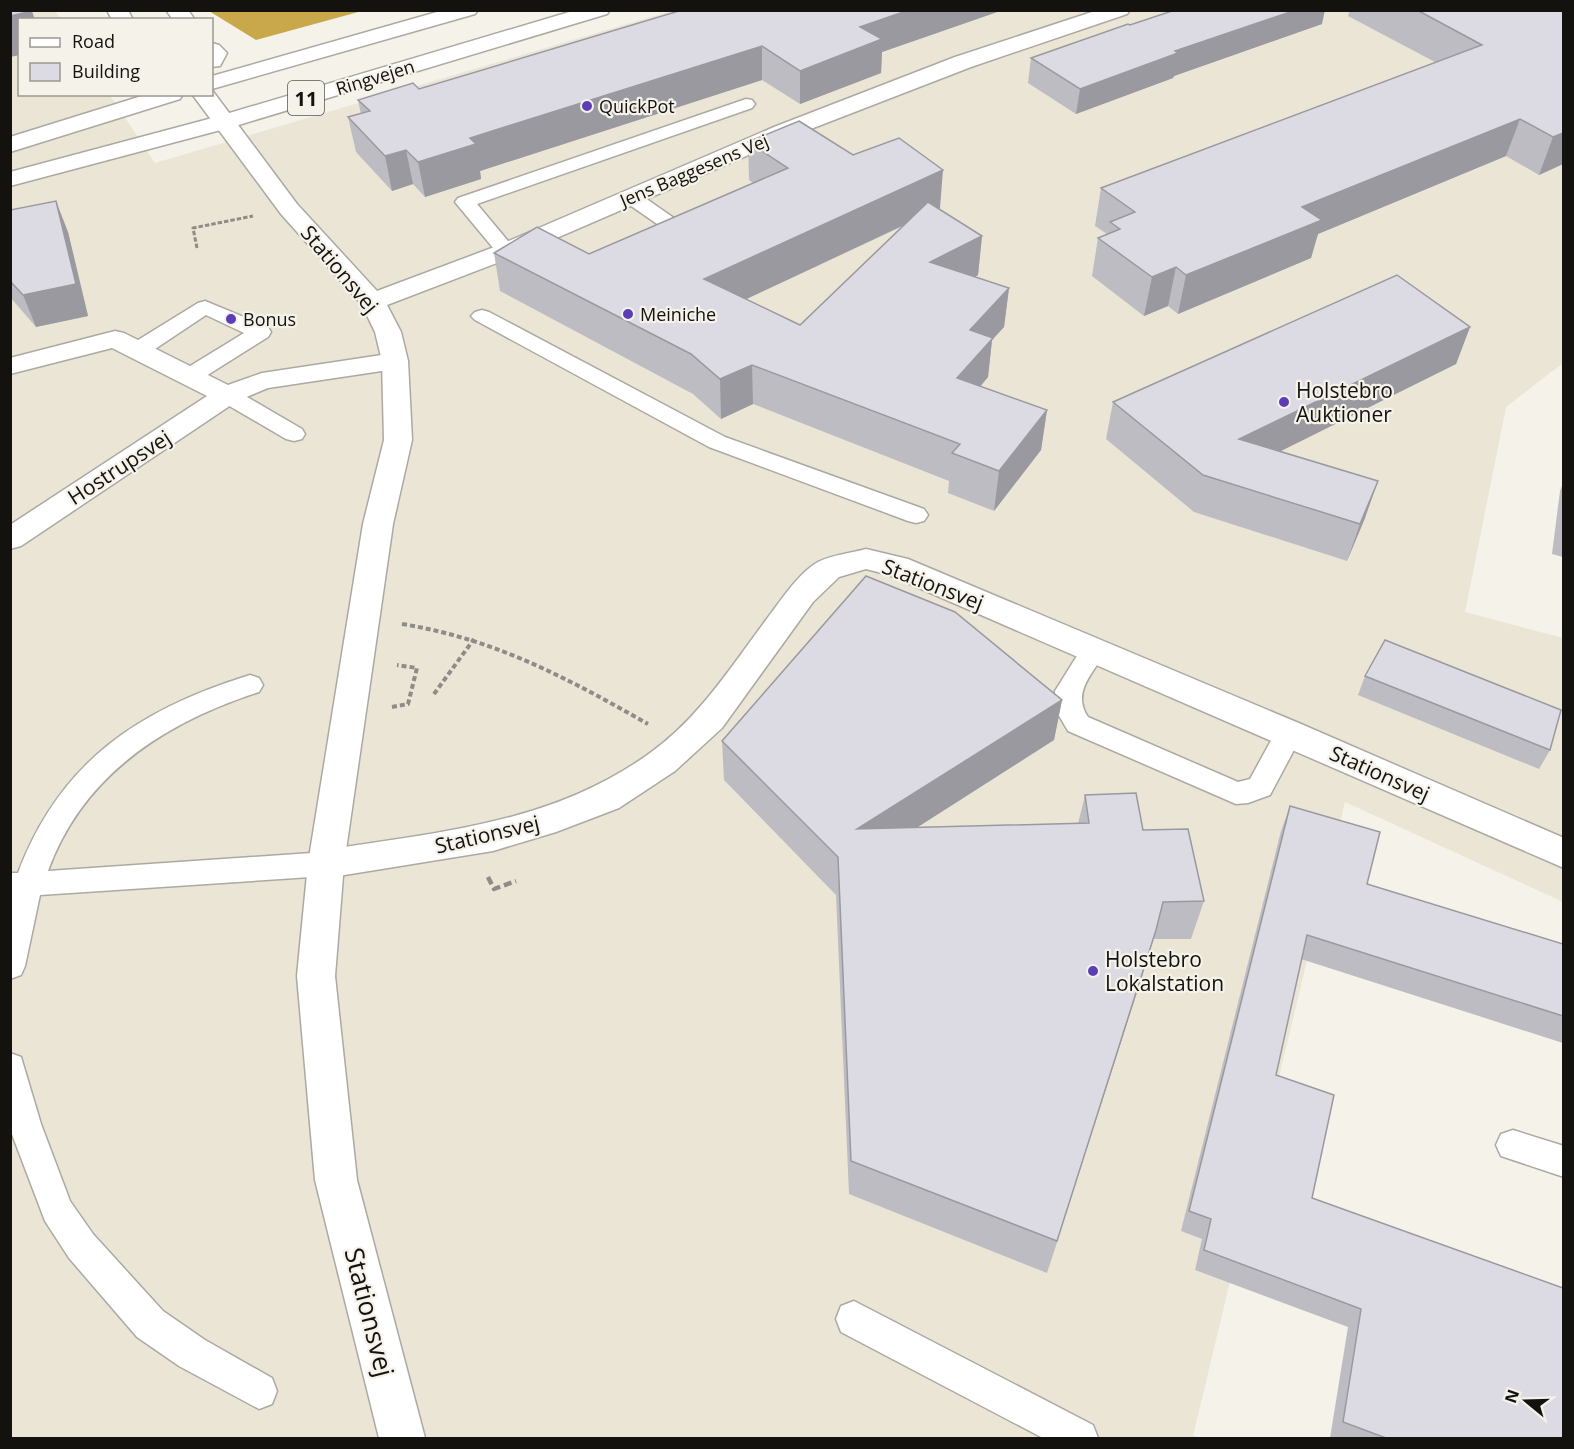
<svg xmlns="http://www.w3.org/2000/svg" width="1574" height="1449" font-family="'Open Sans',sans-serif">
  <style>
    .built { fill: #ebe5d6 }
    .forest { fill: #c9a74b }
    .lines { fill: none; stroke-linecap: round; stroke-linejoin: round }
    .service-casing { stroke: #aca9a2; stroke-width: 3 }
    .minor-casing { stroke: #aca9a2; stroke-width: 3 }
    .tertiary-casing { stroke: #aca9a2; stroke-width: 3 }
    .secondary-casing { stroke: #aca9a2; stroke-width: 3 }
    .primary-casing { stroke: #aca9a2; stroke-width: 3 }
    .path-far2 { stroke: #8e8c87; stroke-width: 3; stroke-dasharray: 4.5 2; stroke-linecap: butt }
    .path-far1 { stroke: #8e8c87; stroke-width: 4; stroke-dasharray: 5 3; stroke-linecap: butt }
    .path { stroke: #8e8c87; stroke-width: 4.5; stroke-dasharray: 8 4; stroke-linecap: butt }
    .service { fill: #fff; fill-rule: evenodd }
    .minor { fill: #fff; fill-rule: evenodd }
    .tertiary { fill: #fff; fill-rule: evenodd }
    .secondary { fill: #fff; fill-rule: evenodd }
    .primary { fill: #fff; fill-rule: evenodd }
    .wall { fill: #bdbcc3; fill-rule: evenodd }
    .shaded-wall { fill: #9a999f }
    .building { fill: #dcdbe3; stroke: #9a999f; stroke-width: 1.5 }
    .poi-dot { fill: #5c3db6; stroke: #f5f2ea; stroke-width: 2 }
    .labels { text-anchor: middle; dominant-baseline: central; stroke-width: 4.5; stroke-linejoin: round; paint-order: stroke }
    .far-street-label { font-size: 18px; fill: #13120f; stroke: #f5f2ea }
    .far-poi-label { font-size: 18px; fill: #13120f; stroke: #f5f2ea; text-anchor: start }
    .shield { fill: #f5f2ea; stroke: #575551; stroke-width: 1.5 }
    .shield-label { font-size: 20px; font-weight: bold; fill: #13120f }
    .street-label { font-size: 21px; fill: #13120f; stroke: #f5f2ea }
    .poi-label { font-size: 21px; fill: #13120f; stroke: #f5f2ea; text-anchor: start }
    .near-street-label { font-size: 26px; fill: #13120f; stroke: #f5f2ea }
  </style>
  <rect width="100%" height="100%" fill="#f5f2ea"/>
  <!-- built -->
  <path class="built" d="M10,11H55L61,19L20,20V94L110,95L155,163L671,11H1563V363L1506,407L1465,612L1563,638V902L1345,802L1193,1436L1200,1438H11Z"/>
  <!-- forest -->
  <path class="forest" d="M212,11V10L362,11L256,40L209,11Z"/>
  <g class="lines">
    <!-- service casing -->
    <g class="service-casing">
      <g id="service">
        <path d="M746,99L752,100L755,104L752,108L477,204L513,247L516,251L513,255H499L455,202L458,198Z"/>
        <path d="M631,191L638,193L681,223L684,227C676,237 656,244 644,241L641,237L644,233L660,226L624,201L621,197L624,193Z"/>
        <path d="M205,301L268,327L271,332L268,337L198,381L190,383L182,381L179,376L182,371L244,333L206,315L146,355L138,357L130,355L127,350L130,345L198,303Z"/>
        <path d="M482,310L489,312L725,437L924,509L928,515L924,521L916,523L908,521L709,447L475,320L471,316L475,312Z"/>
        <path d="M227,388L235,390L302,429L305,434L302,439L294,441L286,439L219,400L216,395L219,390Z"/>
        <path d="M1094,641L1103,643L1107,650C1094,672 1071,692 1088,717L1238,782L1250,779L1279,726L1289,723L1299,726L1303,733L1270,795L1248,803L1236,804L1068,731L1054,707L1055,691L1085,643Z"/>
        <path d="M250,675L259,678L263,685L259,692C166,722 83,774 48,871L326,852L336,856L341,864L336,872L326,876L40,895L25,966L21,975L10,979V873H18C60,761 140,709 250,675Z"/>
        <path d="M10,1053L21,1057L41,1124L70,1201L93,1234L163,1311L205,1340L272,1378L277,1391L272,1404L259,1409L179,1366L137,1337L69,1258L45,1221L10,1129Z"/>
        <path d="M1513,1130L1564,1146V1177L1501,1156L1496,1145L1501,1134Z"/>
        <path d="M854,1301L1093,1425L1098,1438H1043L841,1332L836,1319L841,1306Z"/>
      </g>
    </g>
    <!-- minor casing -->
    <g class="minor-casing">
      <g id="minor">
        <path d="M115,331L124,333L228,385L262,373L395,353L404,355L408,361L404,367L395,369L268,388L237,401L21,546L10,549V525L207,396L112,348L10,374V358Z"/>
        <path d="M866,549L908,559L1301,724L1564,838V868L889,575L866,569L839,577L813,602L722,728L675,771L619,808L556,832L493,851L326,878L313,874L308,864L313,854L326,850C440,832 554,823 650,753C698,719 731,667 766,620C780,602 798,573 818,562C832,555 851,553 866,549Z"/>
      </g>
    </g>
    <!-- tertiary casing -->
    <g class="tertiary-casing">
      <path id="tertiary" d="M1098,10H1130L1127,14L971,67L790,137L515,256L387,305L401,332L408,361L412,440L393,524L344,864L335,976L357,1180L425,1438H379L315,1180L297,976L308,864L363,524L384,440L382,361L375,332L362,305L281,214L192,94H212V90L297,204L377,291L497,246L774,127L955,57Z"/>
    </g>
    <!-- secondary casing -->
    <g class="secondary-casing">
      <g id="secondary">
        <path d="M107,10H128L133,20H112Z"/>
        <path d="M166,10H188L195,20H173Z"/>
        <path d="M212,43L219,45L227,53L220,66L212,67Z"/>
      </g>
    </g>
    <!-- primary casing -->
    <g class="primary-casing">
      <g id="primary">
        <path d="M444,10H478L475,14L212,89V76Z"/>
        <path d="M576,10H610L607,14L232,127L10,186V172L216,117Z"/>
        <path d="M148,94H183L180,99L10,152V137Z"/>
      </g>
    </g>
    <!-- path-far2 -->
    <path class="path-far2" d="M197,248L193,228L253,216"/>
    <!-- path-far1 -->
    <g class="path-far1">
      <path d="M402,624C495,639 567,678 648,724"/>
      <path d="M434,694L474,639"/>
      <path d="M392,707L408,704L417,668L397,665"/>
    </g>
    <!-- path -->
    <path class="path" d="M488,877L494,889L516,881"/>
    <!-- service -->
    <use href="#service" class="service"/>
    <!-- minor -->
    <use href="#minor" class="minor"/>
    <!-- tertiary -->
    <use href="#tertiary" class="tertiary"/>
    <!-- secondary -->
    <use href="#secondary" class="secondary"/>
    <!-- primary -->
    <use href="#primary" class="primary"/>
  </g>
  <!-- wall -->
  <g class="wall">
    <path d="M682,10H1003L882,52L881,73L800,104L762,80L480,171L481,179L425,197L413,184L392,191L356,152L348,117L361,114L358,100L419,89Z"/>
    <path d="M1350,10H1563V164L1539,175L1506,156L1318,234L1311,258L1178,314L1168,306L1144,316L1092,276L1098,238L1107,234L1095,226L1101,188L1435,62L1348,16Z"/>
    <path d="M1322,24L1174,76L1173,78L1076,114L1028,83L1031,58L1130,25Z"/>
    <path d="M748,142L940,208L939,209L982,236L978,275L975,277L1009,288L1004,327L992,340L988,377L980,387L1047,410L1041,450L994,511L948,493L949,481L753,404L721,419L693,394L500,291L494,253L589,254L753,183L749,180ZM903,226L800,325L746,299L798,275Z"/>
    <path d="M10,210L68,232L88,316L36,327L10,297Z"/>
    <path d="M1470,327L1456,364L1280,451L1365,518L1347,561L1194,512L1106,439L1113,402Z"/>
    <path d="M1563,483V557L1552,554L1560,491Z"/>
    <path d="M1365,676L1550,750L1539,769L1358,695Z"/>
    <path d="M1062,700L1054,740L918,827L1078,824L1085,795L1143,830L1204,901L1191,939H1153L1047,1273L849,1194L836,895L724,780L722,741Z"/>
    <path d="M1290,806L1367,884L1563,944V1043L1301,959L1276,1075L1312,1198L1563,1438H1330L1348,1327L1195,1270L1202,1239L1181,1231L1281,831Z"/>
  </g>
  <!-- shaded-wall -->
  <g class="shaded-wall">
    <path d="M909,10H1003L882,52L881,73L800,104V71L860,27Z"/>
    <path d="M1296,10H1325L1322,24L1174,76L1173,78L1076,114L1080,89L1175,51Z"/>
    <path d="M32,11L35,20H20V55L10,57V16Z"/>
    <path d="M762,46V80L480,171L481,179L425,197L418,162L470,138Z"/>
    <path d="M1520,119L1506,156L1318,234L1311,258L1178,314L1186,275L1302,207Z"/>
    <path d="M1563,133V164L1539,175L1553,137Z"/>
    <path d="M406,150L413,184L392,191L385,156Z"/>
    <path d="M943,170L940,208L706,318L704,279Z"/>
    <path d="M56,201L68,232L88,316L36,327L23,295Z"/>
    <path d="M982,236L978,275L927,300L930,262Z"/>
    <path d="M1176,267L1168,306L1144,316L1152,277Z"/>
    <path d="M1009,288L1004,327L992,340L988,377L953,418L957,378L970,330Z"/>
    <path d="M1470,327L1456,364L1229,477L1239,439Z"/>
    <path d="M752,365L753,404L721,419L720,379Z"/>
    <path d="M1047,410L1041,450L994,511L999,471Z"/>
    <path d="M1378,481L1365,518L1347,561L1360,524Z"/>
    <path d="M1062,700L1054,740L855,867L857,829Z"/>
    <path d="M1156,930L1145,967L1047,1273L1057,1241Z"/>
  </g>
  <!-- building -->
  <g class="building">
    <path d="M10,10H31L32,11L10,16Z"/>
    <path d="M682,10H909L860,27L882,39L800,71L762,46L470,138L476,144L418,162L406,150L385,156L348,117L370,111L358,100L413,83L419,89Z"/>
    <path d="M1175,10H1296L1175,51L1178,53L1080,89L1031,58L1128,24L1130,25Z"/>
    <path d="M1417,10H1563V133L1553,137L1520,119L1302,207L1322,220L1186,275L1176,267L1152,277L1098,238L1120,229L1110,222L1135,212L1101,188L1482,45Z"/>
    <path d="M799,121L853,155L899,138L943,170L704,279L800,325L928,202L982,236L930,262L1009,288L970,330L993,338L957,378L1047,410L999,471L952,453L960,444L752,365L720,379L691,354L494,253L537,227L589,254L788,168L748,142Z"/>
    <path d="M56,201L76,284L23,295L10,281V210Z"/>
    <path d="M1397,275L1470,327L1239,439L1378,481L1360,524L1203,475L1113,402Z"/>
    <path d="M866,576L955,612L1062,700L857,829L1089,823L1085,795L1136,793L1143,830L1188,829L1204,901L1163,902L1156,930L1057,1241L851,1161L838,857L722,741Z"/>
    <path d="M1385,640L1561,710L1550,750L1365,676Z"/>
    <path d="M1290,806L1380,832L1367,884L1563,944V1016L1307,935L1276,1075L1334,1095L1312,1198L1563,1288V1438H1386L1343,1422L1361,1309L1204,1250L1211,1219L1189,1211Z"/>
  </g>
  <!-- markers -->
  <g class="poi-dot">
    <circle cx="587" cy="106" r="6"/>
    <circle cx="628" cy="314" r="6"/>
    <circle cx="231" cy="319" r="6"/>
    <circle cx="1284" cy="402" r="6"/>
    <circle cx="1093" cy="971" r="6"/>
  </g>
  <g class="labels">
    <!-- far-street labels -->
    <g class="far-street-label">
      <text transform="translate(375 77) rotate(-17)">Ringvejen</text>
      <text transform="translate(694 170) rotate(-23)">Jens Baggesens Vej</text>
    </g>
    <!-- far-poi labels -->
    <g class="far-poi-label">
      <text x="599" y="106">QuickPot</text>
      <text x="640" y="314">Meiniche</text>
      <text x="243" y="319">Bonus</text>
    </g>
    <!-- shield labels -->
    <rect class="shield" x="288" y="81" width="36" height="34" rx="4.5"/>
    <g class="shield-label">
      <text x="306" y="98">11</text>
    </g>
    <!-- street labels -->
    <g class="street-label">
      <text transform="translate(340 269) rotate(50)">Stationsvej</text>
      <text transform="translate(119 467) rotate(-33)">Hostrupsvej</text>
      <text transform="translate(933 584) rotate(21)">Stationsvej</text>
      <text transform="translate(1380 773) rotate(24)">Stationsvej</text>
      <text transform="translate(487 834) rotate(-13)">Stationsvej</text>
    </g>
    <!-- poi labels -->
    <g class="poi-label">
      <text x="1296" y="390">Holstebro<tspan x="1296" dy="24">Auktioner</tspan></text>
      <text x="1105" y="959">Holstebro<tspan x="1105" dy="24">Lokalstation</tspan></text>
    </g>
    <!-- near-street labels -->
    <g class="near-street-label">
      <text transform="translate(370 1312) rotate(76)">Stationsvej</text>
    </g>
  </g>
  <!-- border -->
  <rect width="1574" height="1449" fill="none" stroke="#13120f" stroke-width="24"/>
  <!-- legend -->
  <rect x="18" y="18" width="195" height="78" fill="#f5f2ea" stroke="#9b9892" stroke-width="1.5"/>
  <rect x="30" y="38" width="30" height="9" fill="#ffffff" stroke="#9b9892" stroke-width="1.5"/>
  <text x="72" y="48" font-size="18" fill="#13120f">Road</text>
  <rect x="30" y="63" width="30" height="18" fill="#dcdbe3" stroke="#9b9892" stroke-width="1.5"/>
  <text x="72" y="78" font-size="18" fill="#13120f">Building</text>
  <!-- north arrow -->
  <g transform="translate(1526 1401) rotate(289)" stroke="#f5f2ea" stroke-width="4.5" paint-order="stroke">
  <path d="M0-4.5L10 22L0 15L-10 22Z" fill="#13120f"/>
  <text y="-9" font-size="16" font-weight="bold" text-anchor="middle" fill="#13120f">N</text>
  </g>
</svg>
